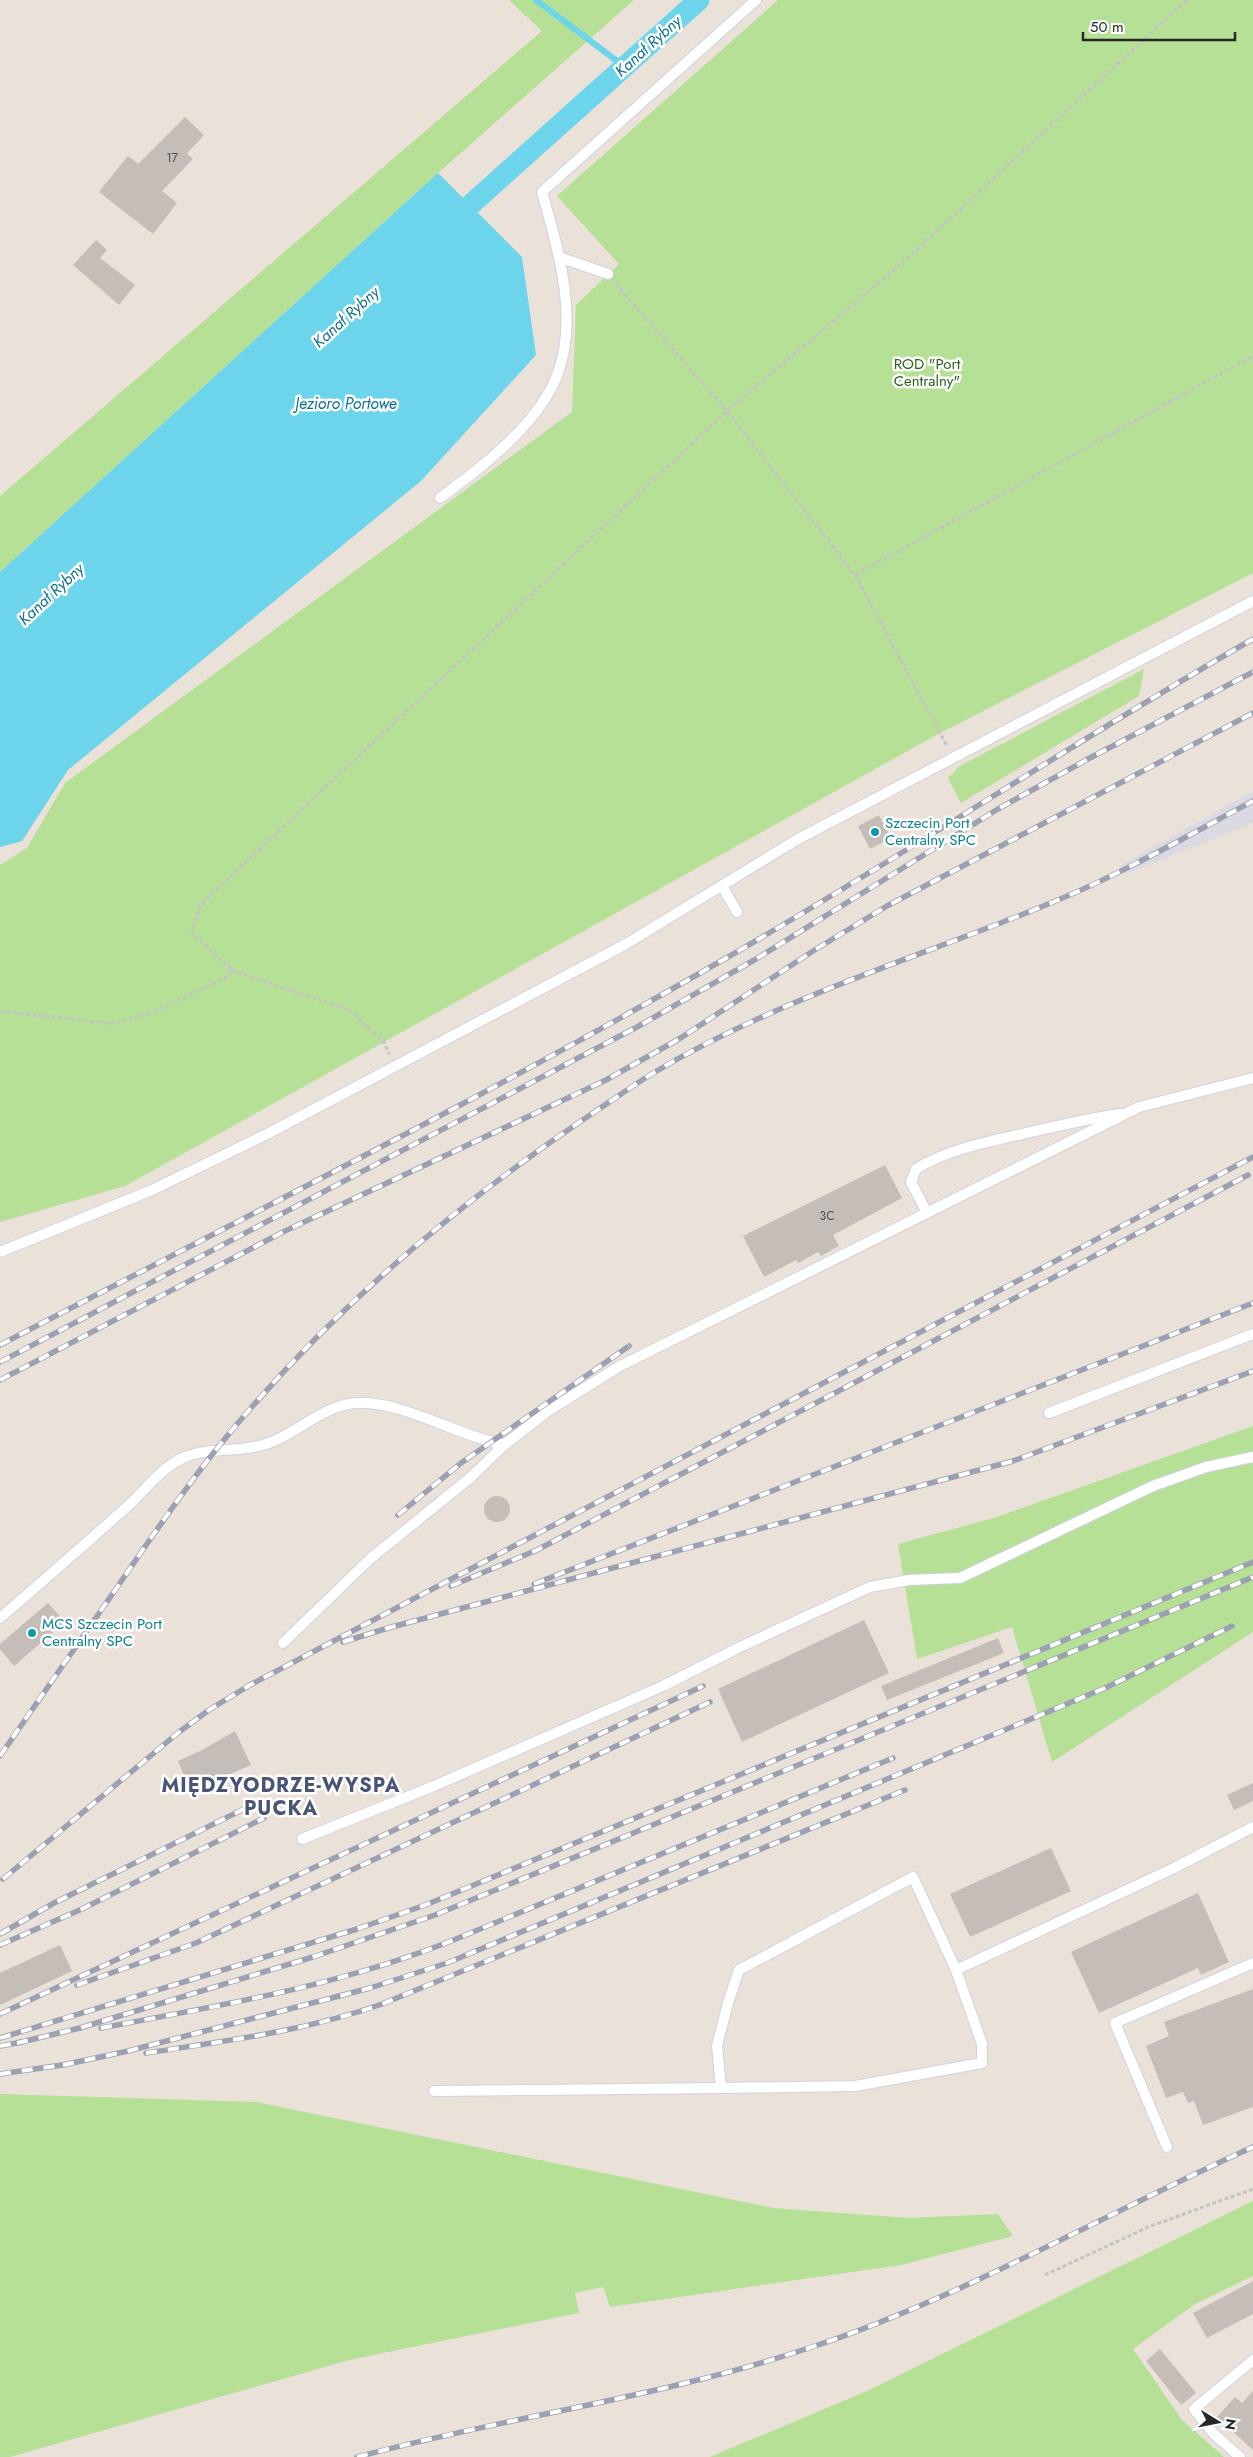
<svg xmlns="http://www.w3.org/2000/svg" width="1253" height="2457" font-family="Jost,sans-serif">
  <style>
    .industrial { fill: #dbd9e2 }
    .green { fill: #b6e095 }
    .water { fill: #6cd5eb }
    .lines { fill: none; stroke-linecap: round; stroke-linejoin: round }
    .stream { stroke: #6cd5eb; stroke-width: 6 }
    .canal { stroke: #6cd5eb; stroke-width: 21 }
    .building { fill: #c5beb8 }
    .lane-casing { stroke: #ced3e0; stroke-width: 12 }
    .path { stroke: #c3c3c3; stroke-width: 3; stroke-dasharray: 4 2.5; stroke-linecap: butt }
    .lane { stroke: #fff; stroke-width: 10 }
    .rail-casing { stroke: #9ca1b1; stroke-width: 5.5 }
    .rail { stroke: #fff; stroke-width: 4; stroke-dasharray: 11; stroke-linecap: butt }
    .culture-dot { fill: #0f9aa8; stroke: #fff; stroke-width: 2 }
    .labels { text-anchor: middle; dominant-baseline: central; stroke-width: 5; stroke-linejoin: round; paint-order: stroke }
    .number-label { font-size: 12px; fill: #4e4d4b }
    .park-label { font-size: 15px; fill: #2f611a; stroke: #fff }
    .culture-label { font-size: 15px; fill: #0d838f; stroke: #fff; text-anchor: start }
    .water-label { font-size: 16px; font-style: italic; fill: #107192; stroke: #fff }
    .district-label { font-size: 20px; font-weight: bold; letter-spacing: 1px; fill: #495576; stroke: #fff }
  </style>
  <rect width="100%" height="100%" fill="#eae1d9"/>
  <!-- industrial -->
  <path class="industrial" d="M1253,791V823L1126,874L1121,865Z"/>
  <!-- green -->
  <g class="green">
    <path d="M509,0H634L438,173L0,572V496L542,31Z"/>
    <path d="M778,0H1253V573L940,733L125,1186L0,1222V865L27,848L65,783L572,412L576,305L619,264L557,196Z"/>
    <path d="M1144,669L1139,696L961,803L948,778L960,766Z"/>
    <path d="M1253,1426V1632L1052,1762L1012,1627L917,1659L898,1544L997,1517Z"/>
    <path d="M0,2094L256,2102L774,2208L908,2218L998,2214L1013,2236L901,2265L610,2307L603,2287L575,2293L579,2313L349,2360L10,2457H0Z"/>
    <path d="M1253,2201V2276L1195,2304L1133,2349L1182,2420L1224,2457H710L867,2391Z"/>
  </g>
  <!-- water -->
  <path class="water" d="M438,173L522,257L536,355L421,481L68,770L22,841L0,847V572Z"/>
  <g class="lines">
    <!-- stream -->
    <path class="stream" d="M536,0L625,67"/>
    <!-- canal -->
    <path class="canal" d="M449,224L699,0"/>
  </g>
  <!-- building -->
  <g class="building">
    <path d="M185,117L204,135L187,153L193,159L162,191L177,203L153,234L99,192L128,156L138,164Z"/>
    <path d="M96,240L107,250L100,258L135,285L119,305L73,265Z"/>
    <path d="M879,815L891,838L870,849L858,826Z"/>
    <path d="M885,1165L902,1198L833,1235L839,1246L821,1256L818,1252L798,1263L796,1260L764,1277L743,1236Z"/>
    <circle cx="497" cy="1509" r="13"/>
    <path d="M48,1603L65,1622L14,1666L0,1649V1644Z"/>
    <path d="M864,1620L889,1673L742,1742L718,1689Z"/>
    <path d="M998,1638L1004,1653L887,1700L881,1686Z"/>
    <path d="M235,1731L251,1765L212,1782L209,1776L188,1785L178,1761L202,1750Z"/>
    <path d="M1253,1783V1801L1234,1810L1227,1795Z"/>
    <path d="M1051,1848L1071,1891L970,1937L950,1894Z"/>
    <path d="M1198,1893L1229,1962L1201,1975L1198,1968L1099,2013L1071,1952Z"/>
    <path d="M60,1945L72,1971L0,2005V1973Z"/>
    <path d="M1253,1989V2107L1203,2125L1194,2101L1188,2103L1183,2092L1166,2098L1146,2046L1169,2036L1164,2022Z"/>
    <path d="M1253,2281V2314L1207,2338L1193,2313Z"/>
    <path d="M1160,2349L1196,2393L1181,2405L1146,2361Z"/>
    <path d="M1253,2391V2450L1217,2417L1235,2397L1242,2403Z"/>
  </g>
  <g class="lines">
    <!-- lane casing -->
    <g class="lane-casing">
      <g id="lane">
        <path d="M559,257L608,274"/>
        <path d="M440,498C481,468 536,426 556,378C580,321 558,248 542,192L756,0"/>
        <path d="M722,886L737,912"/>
        <path d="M927,1213L911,1182L916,1169C947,1150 982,1143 1018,1135C1052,1127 1085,1119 1120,1114"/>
        <path d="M0,1252L152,1190L269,1133L626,944L798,839L1253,601"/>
        <path d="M1049,1413L1253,1334"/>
        <path d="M0,1618C44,1580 88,1542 131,1503C148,1487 163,1466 185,1457C211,1446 245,1454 274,1441C306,1427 330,1400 367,1403C412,1406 459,1436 504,1445"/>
        <path d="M283,1643L371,1558L470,1478L504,1445L548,1411L620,1366L1139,1107L1253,1078"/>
        <path d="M302,1839L434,1786L663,1686L740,1647L870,1587L909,1580L960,1578L1153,1486L1206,1467L1253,1457"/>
        <path d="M913,1877L956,1970L982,2044V2063L855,2086L721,2088L717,2046L728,2003L739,1970Z"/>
        <path d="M956,1970L1174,1868L1253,1827"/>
        <path d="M434,2091L721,2088"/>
        <path d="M1167,2147L1115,2023L1253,1963"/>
        <path d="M1240,2457L1214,2434L1194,2409L1253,2360"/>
      </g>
    </g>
    <!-- path -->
    <g class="path">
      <path d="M616,284L727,411L855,575L947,746"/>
      <path d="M855,575L1253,356"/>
      <path d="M232,970L349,1010L384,1042L389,1054"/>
      <path d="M0,1011L114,1024L153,1012L225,978L232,970L192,932L201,904L727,411L902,263L1187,0"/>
      <path d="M1045,2275L1148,2227L1253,2189"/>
    </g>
    <!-- lane -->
    <use href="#lane" class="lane"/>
    <!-- rail casing -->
    <g class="rail-casing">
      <g id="rail">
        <path d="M0,1345C241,1219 485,1097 721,961C901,858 1073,742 1253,639"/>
        <path d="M0,1362L637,1027L756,959L998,809L1088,759L1253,672"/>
        <path d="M0,1380L285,1231L606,1080L679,1039L813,951L887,906L1253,713"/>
        <path d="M398,1515L461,1463L629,1346"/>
        <path d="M534,1584L1253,1303"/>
        <path d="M451,1586L537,1550L1248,1175"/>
        <path d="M343,1642L388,1628L1013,1461L1253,1371"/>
        <path d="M0,1756C37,1702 74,1649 111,1596C145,1547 178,1497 215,1451C319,1321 444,1214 581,1121C606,1105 630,1087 655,1072C781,997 924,956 1058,900C1125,872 1189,835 1253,801"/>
        <path d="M3,1879L179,1732L209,1710L250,1685L1253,1157"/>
        <path d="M0,1934L54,1903L258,1802"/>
        <path d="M0,1945L82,1909L264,1818"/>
        <path d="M77,1985L196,1943L710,1702"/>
        <path d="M0,2014L703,1686"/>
        <path d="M101,2028C223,2005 339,1986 456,1939L893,1758"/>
        <path d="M0,2038L357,1929L428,1904L1253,1562"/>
        <path d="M17,2043L80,2028L313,1957L435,1915L1253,1577"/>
        <path d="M0,2046L22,2042"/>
        <path d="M146,2053C226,2041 306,2031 382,2004L905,1790"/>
        <path d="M63,2065L128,2051L370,1988L447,1963L1105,1688L1232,1626"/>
        <path d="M0,2074L69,2064"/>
        <path d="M357,2457C507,2417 662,2397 809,2348C964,2297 1104,2214 1253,2147"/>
      </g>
    </g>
    <!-- rail -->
    <use href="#rail" class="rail"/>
  </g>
  <!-- markers -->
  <g class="culture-dot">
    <circle cx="875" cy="832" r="5"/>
    <circle cx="32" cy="1633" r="5"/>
  </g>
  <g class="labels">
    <!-- number labels -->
    <g class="number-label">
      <text x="172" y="158">17</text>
      <text x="827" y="1216">3C</text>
    </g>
    <!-- park labels -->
    <g class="park-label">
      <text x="927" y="364">ROD "Port<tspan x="927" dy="17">Centralny"</tspan></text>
    </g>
    <!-- culture labels -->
    <g class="culture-label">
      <text x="885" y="823">Szczecin Port<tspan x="885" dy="17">Centralny SPC</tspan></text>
      <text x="42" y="1624">MCS Szczecin Port<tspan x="42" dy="17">Centralny SPC</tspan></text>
    </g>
    <!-- water labels -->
    <g class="water-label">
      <text transform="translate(648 46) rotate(-42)">Kanał Rybny</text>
      <text transform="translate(346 317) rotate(-42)">Kanał Rybny</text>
      <text x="346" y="403">Jezioro Portowe</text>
      <text transform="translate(51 594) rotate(-43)">Kanał Rybny</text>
    </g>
    <!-- district labels -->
    <g class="district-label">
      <text x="281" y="1785">MIĘDZYODRZE-WYSPA<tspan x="281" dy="23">PUCKA</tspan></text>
    </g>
  </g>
  <!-- north arrow -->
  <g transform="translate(1218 2422) rotate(100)" stroke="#ffffff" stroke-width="4" paint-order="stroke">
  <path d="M0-4L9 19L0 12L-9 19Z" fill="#272727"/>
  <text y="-8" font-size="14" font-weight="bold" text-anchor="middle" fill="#272727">N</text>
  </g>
  <!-- scale -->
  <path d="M1083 32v8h152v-8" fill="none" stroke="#272727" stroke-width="2.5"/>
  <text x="1090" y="32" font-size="15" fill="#272727" stroke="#ffffff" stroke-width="4" paint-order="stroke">50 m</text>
</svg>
